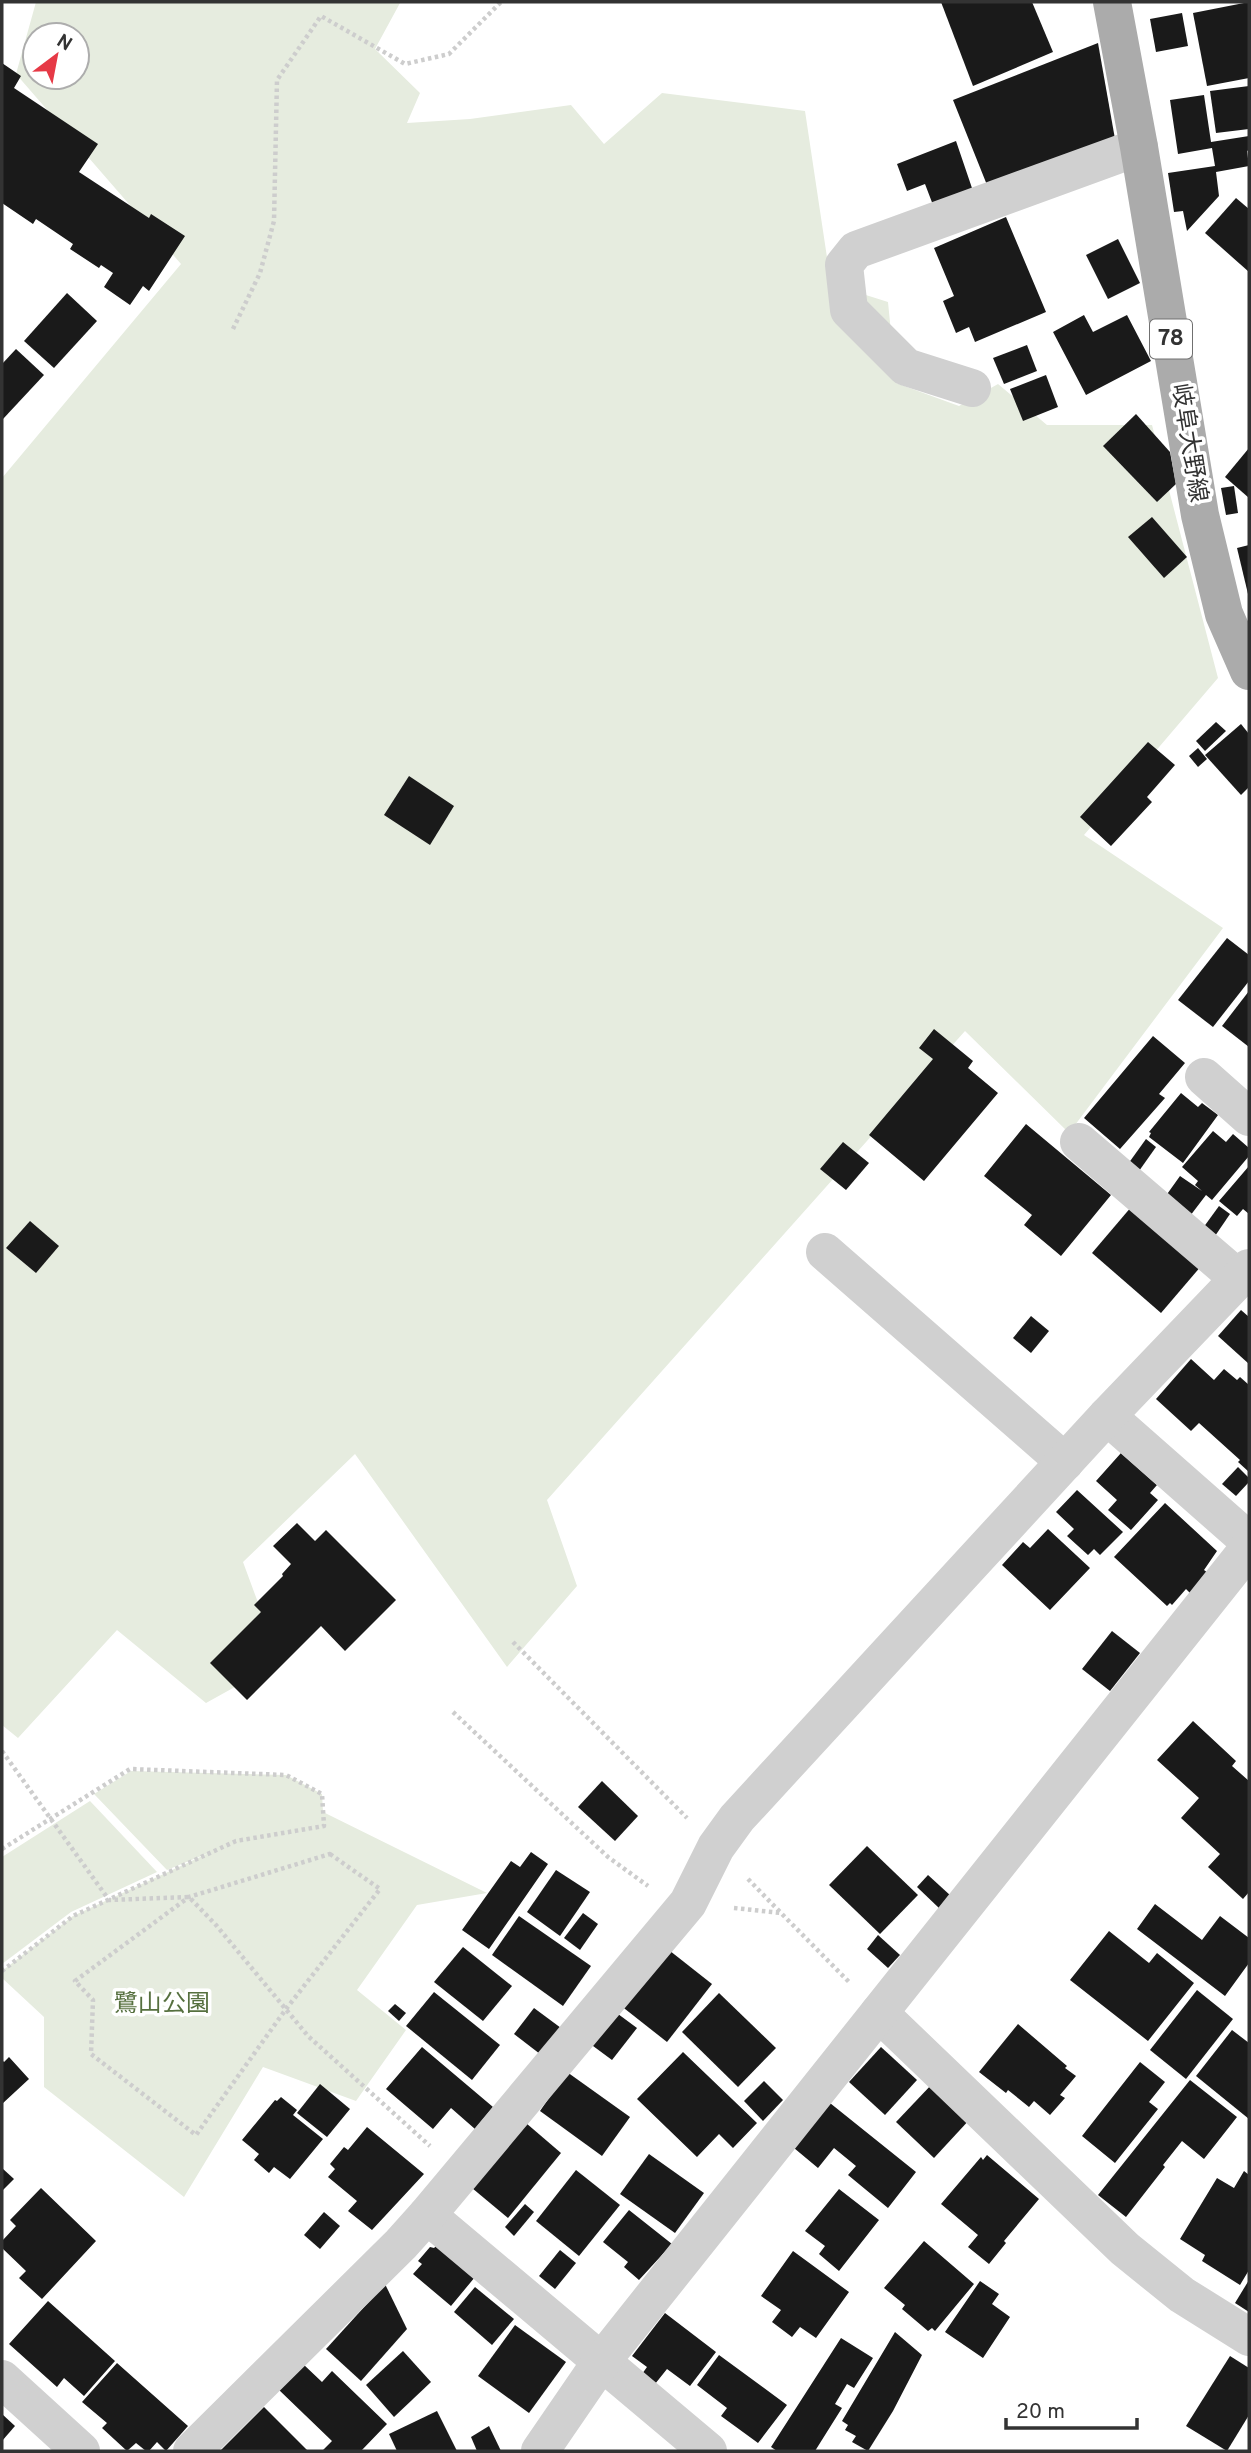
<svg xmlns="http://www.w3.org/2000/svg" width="1251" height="2453" font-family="Overpass,'Noto Sans JP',sans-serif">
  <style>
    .green { fill: #e6ecdf; fill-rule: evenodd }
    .building { fill: #1a1a1a }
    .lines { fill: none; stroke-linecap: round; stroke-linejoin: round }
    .path { stroke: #cdcdcd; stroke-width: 4.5; stroke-dasharray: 3.5 3.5; stroke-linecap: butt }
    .minor { stroke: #d0d0d0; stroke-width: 38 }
    .major { stroke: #ababab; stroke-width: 38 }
    .labels { text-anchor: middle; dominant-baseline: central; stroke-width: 7; stroke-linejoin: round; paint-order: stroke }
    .shield { fill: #fff; stroke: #707070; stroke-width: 2 }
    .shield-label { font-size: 23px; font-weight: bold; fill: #333 }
    .street-label { font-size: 24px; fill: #333; stroke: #fff }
    .park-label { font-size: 24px; fill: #56703f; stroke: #fff }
  </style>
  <rect width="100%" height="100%" fill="#fff"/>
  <!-- green -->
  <g class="green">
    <path d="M36,2H398L400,3L375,49L420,93L407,123L470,119L571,105L604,144L662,93L805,111L831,284L888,302L896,383L959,406L998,384L1047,425H1152L1218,678L1084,835L1223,928L1069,1133L965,1031L547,1500L577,1586L507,1667L355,1454L243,1562L280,1662L206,1703L117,1630L18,1738L2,1725V478L181,264L16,74ZM35,35H77V77H35Z"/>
    <path d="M131,1771L286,1775L322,1794L323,1812L487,1893L417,1905L357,1990L406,2030L356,2101L263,2067L184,2197L44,2087V2017L2,1978V1971L73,1916L211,1852L167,1870L94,1794Z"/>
    <path d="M90,1801L157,1872L71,1912L2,1964V1857Z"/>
  </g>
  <!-- building -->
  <g class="building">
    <path d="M941,2H1032L1053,52L973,86Z"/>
    <path d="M1249,2V78L1207,86L1193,13Z"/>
    <path d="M1182,13L1188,46L1156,52L1150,19Z"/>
    <path d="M1098,43L1115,139L987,185L953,100Z"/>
    <path d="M2,63L21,76L14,88L98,144L79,172L149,218L151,214L185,236L149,291L143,286L130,305L104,287L113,273L101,265L99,268L70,249L73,244L36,219L33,224L2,203Z"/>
    <path d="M1249,86V129L1216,133L1210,91Z"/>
    <path d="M1204,95L1211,142L1249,136V150L1247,151L1249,166L1216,172L1219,196L1187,231L1183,211L1174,212L1168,173L1215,166L1212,148L1178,154L1170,100Z"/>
    <path d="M956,141L973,191L933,205L925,184L907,191L897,164Z"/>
    <path d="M1236,198L1249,209V272L1205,233Z"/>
    <path d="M1006,217L1046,312L975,342L969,327L956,333L943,301L954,296L934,248Z"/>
    <path d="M1118,239L1140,283L1108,299L1086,255Z"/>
    <path d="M67,293L97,321L54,368L24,341Z"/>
    <path d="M1084,315L1093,332L1127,315L1151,361L1086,395L1053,332Z"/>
    <path d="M1027,345L1037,371L1004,384L993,358Z"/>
    <path d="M16,349L44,375L3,419L2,364Z"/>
    <path d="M1046,375L1058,407L1023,421L1010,389Z"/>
    <path d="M1136,414L1170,452L1176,484L1157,502L1103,446Z"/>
    <path d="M1249,448V498L1225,477Z"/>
    <path d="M1234,486L1238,513L1226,515L1221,488Z"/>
    <path d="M1152,517L1187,557L1164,578L1128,537Z"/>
    <path d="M1249,545V593L1248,594L1237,548Z"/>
    <path d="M1216,722L1226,731L1205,751L1196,741Z"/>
    <path d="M1241,724L1249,734V787L1241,795L1205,755Z"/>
    <path d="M1148,742L1175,765L1147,797L1152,802L1111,846L1080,817Z"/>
    <path d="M1198,748L1207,759L1198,767L1189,756Z"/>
    <path d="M409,776L454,806L430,845L384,815Z"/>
    <path d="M1227,938L1249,955V981L1213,1027L1178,1000Z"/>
    <path d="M1249,991V1047L1222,1026Z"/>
    <path d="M934,1029L973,1061L968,1068L998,1093L924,1181L869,1135L933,1059L919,1048Z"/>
    <path d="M1153,1036L1185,1063L1159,1094L1165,1098L1120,1149L1084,1118Z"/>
    <path d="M1181,1093L1198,1107L1202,1103L1218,1115L1183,1163L1149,1137L1151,1133L1149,1132Z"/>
    <path d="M1026,1124L1111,1195L1061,1256L1024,1225L1032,1215L984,1176Z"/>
    <path d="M1213,1131L1226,1142L1233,1134L1249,1148V1156L1212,1200L1206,1195L1190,1216L1165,1197L1180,1176L1202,1191L1195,1185L1198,1181L1182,1167Z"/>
    <path d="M1146,1139L1156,1147L1139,1171L1128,1164Z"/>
    <path d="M843,1142L869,1163L846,1190L820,1169Z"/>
    <path d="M1249,1166V1214L1243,1209L1237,1216L1219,1201Z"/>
    <path d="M1132,1206L1202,1265L1161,1313L1092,1253Z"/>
    <path d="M1219,1206L1230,1214L1215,1236L1203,1228Z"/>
    <path d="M30,1221L59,1246L36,1273L6,1248Z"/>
    <path d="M1241,1310L1249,1317V1364L1218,1336Z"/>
    <path d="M1031,1316L1049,1331L1031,1353L1013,1338Z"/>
    <path d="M1191,1359L1214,1380L1224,1369L1237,1380L1240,1377L1249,1385V1472L1238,1462L1240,1460L1199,1423L1191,1431L1156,1399Z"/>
    <path d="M1121,1453L1157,1485L1150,1493L1158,1500L1131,1530L1108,1510L1117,1500L1096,1481Z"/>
    <path d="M1238,1467L1249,1478V1482L1236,1496L1222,1484Z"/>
    <path d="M1077,1490L1123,1532L1100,1555L1094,1549L1088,1555L1067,1536L1074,1529L1056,1512Z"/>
    <path d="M1165,1503L1217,1551L1204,1570L1208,1573L1190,1593L1186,1589L1172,1605L1170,1603L1167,1606L1114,1557Z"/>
    <path d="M297,1523L315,1541L326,1530L396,1600L345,1651L321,1626L247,1700L210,1663L261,1612L254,1605L283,1576L282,1574L291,1564L273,1546Z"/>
    <path d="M1048,1529L1090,1568L1050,1610L1002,1565L1023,1542L1030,1548Z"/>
    <path d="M1112,1631L1140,1653L1110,1691L1082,1669Z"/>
    <path d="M1193,1721L1236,1761L1232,1766L1249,1781V1892L1243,1899L1208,1867L1220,1854L1181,1818L1199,1798L1157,1760Z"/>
    <path d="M602,1781L638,1816L615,1841L578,1807Z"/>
    <path d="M867,1846L918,1895L880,1934L829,1885Z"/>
    <path d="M531,1852L548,1864L489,1949L462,1930L511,1861L520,1867Z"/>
    <path d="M556,1870L590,1892L560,1936L527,1912Z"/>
    <path d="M928,1875L951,1896L940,1909L917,1887Z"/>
    <path d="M1155,1904L1202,1940L1220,1916L1249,1938V1963L1225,1996L1137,1929Z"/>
    <path d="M583,1913L598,1924L580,1950L564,1938Z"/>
    <path d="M519,1916L591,1966L563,2006L492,1955Z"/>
    <path d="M1109,1931L1149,1963L1157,1953L1194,1983L1148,2041L1070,1980Z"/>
    <path d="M878,1935L900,1955L888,1968L867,1949Z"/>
    <path d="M463,1947L512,1986L483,2021L434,1982Z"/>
    <path d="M665,1947L712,1984L667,2042L620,2005Z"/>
    <path d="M1197,1990L1233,2019L1186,2079L1150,2050Z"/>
    <path d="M434,1992L500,2045L472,2080L406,2026Z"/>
    <path d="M719,1993L776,2048L738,2087L682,2032Z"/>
    <path d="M395,2004L406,2013L399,2021L388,2011Z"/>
    <path d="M534,2008L561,2028L540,2054L514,2034Z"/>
    <path d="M614,2011L637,2028L612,2060L589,2043Z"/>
    <path d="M1018,2024L1067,2066L1065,2068L1076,2076L1060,2095L1065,2098L1050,2115L1034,2101L1029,2107L1008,2090L1006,2093L979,2072Z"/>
    <path d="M1232,2030L1249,2043V2119L1196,2076Z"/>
    <path d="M422,2047L493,2107L475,2129L451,2108L433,2129L386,2089Z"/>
    <path d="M881,2047L917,2080L885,2115L849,2082Z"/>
    <path d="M683,2052L757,2123L733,2148L719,2134L697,2157L637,2099Z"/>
    <path d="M9,2057L29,2079L2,2104V2060L4,2062Z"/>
    <path d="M1140,2062L1165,2082L1149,2102L1158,2109L1115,2163L1082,2136Z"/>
    <path d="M567,2072L630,2117L602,2156L540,2111Z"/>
    <path d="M1190,2080L1237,2117L1204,2159L1182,2141L1163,2165L1165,2167L1126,2217L1098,2195Z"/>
    <path d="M764,2081L783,2100L763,2121L744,2101Z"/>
    <path d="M933,2083L971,2118L934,2158L896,2122Z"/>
    <path d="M320,2084L350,2109L327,2137L297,2113Z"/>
    <path d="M281,2097L297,2110L293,2115L323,2139L290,2179L274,2167L269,2173L254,2160L259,2154L242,2140L275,2100L277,2101Z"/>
    <path d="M830,2103L916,2172L888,2208L848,2175L856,2166L834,2148L818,2168L794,2148Z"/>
    <path d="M526,2123L561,2153L508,2218L472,2188Z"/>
    <path d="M367,2127L424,2174L372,2230L348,2211L357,2201L328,2177L335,2169L330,2164L344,2147L348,2150Z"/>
    <path d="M649,2154L704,2193L675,2233L620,2194Z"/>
    <path d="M987,2155L1039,2199L1004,2241L1006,2243L989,2264L968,2247L978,2235L941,2204L981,2157L983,2160Z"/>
    <path d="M2,2168L14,2179L2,2191Z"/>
    <path d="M576,2170L620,2205L579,2256L536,2221Z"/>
    <path d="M1244,2171L1249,2175V2270L1240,2285L1202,2261L1205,2255L1180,2239L1217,2178L1234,2188Z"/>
    <path d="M41,2188L96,2241L42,2299L19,2278L26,2271L2,2248V2241L16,2226L10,2220Z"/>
    <path d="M839,2189L879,2220L839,2271L819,2254L825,2246L805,2231Z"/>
    <path d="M525,2204L534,2212L514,2236L505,2227Z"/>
    <path d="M629,2210L672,2244L639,2280L624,2267L628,2262L603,2242Z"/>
    <path d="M324,2212L340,2226L320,2249L304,2235Z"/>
    <path d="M924,2241L974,2284L935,2331L932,2328L928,2331L902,2309L905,2305L884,2288Z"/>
    <path d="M437,2245L475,2277L451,2306L413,2274L422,2264L418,2261L430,2247L434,2248Z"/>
    <path d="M560,2250L576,2263L555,2289L539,2276Z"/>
    <path d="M793,2251L849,2292L816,2338L800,2327L792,2337L772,2322L781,2310L761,2296Z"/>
    <path d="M1249,2280V2312L1235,2303Z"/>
    <path d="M980,2281L999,2294L992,2304L1010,2317L983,2358L945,2332Z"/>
    <path d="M385,2284L407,2329L361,2381L326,2349Z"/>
    <path d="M475,2287L514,2319L492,2345L454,2312Z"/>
    <path d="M48,2301L115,2361L84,2396L64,2378L57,2387L9,2344Z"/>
    <path d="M665,2313L716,2352L690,2386L667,2369L655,2384L642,2374L647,2367L632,2356Z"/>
    <path d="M515,2325L566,2362L529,2413L478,2376Z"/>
    <path d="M895,2332L922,2355L893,2411L868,2451L852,2442L856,2436L845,2430L848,2425L842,2421Z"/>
    <path d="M841,2338L873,2358L854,2388L847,2384L835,2404L842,2408L815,2451H777L771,2447Z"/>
    <path d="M403,2351L431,2382L394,2417L366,2385Z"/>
    <path d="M719,2355L787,2405L758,2443L721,2416L727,2408L697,2385Z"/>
    <path d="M1230,2356L1249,2368V2415L1227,2451L1186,2426Z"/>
    <path d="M117,2363L188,2426L166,2451L157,2442L149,2451H146L136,2443L127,2451L102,2428L107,2423L82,2402Z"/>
    <path d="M303,2364L322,2382L332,2371L387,2424L361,2451H322L332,2441L278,2389Z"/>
    <path d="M264,2407L308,2451H220Z"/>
    <path d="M437,2411L457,2451H397L389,2434Z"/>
    <path d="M2,2414L15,2426L2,2441Z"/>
    <path d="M489,2426L501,2451H477L471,2437Z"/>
  </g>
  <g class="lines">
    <!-- path -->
    <g class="path">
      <path d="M233,329L260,273L274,221L277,80L321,16L405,64L449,54L501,2"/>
      <path d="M513,1642L687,1818"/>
      <path d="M453,1712L608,1857L648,1886"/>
      <path d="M2,1751L109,1900L189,1897L216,1925L308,2036L430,2146"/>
      <path d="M2,1849L130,1769L286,1775L322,1794L324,1826L236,1841L73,1916L2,1971"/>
      <path d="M330,1854L380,1889L286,2009L196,2135L91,2054L93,2000L75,1981L189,1897Z"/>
      <path d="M748,1879L781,1913"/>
      <path d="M734,1908L781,1913L850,1983"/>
    </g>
    <!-- minor -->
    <g class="minor">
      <path d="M972,388L906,367L849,310L844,265L856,250L1139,147"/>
      <path d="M1204,1077L1249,1117"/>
      <path d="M1079,1142L1239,1279"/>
      <path d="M825,1252L1065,1462"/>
      <path d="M1107,1416L1249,1541"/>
      <path d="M879,2013L1125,2249L1182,2295L1249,2337"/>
      <path d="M427,2215L708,2451"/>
      <path d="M2,2379L81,2451"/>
      <path d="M192,2451L401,2244L427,2215L688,1903L716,1847L737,1818L1107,1416L1249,1268"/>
      <path d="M540,2451L601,2362L1249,1548"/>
    </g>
    <!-- major -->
    <path class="major" d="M1112,2L1139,147L1200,515L1224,614L1249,671"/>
  </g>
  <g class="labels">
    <!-- shield labels -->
    <rect class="shield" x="1150" y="319.5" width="42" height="39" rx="5"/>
    <g class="shield-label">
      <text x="1171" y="339">78</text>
    </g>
    <!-- street labels -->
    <g class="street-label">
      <text transform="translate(1188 443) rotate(81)">岐阜大野線</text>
    </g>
    <!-- park labels -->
    <g class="park-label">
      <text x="162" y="2005">鷺山公園</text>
    </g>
  </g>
  <!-- border -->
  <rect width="1251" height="2453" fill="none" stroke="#333333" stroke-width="7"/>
  <!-- north arrow -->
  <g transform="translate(56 56) rotate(32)"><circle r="33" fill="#ffffff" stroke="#adadad" stroke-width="2"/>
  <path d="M0-5L12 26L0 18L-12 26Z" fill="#e63946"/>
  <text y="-10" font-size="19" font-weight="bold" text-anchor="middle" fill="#333333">N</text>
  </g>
  <!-- scale -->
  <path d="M1006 2418v10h131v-10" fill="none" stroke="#333333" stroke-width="3.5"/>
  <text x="1016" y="2418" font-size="21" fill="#333333" stroke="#ffffff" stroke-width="5" paint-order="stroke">20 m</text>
</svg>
